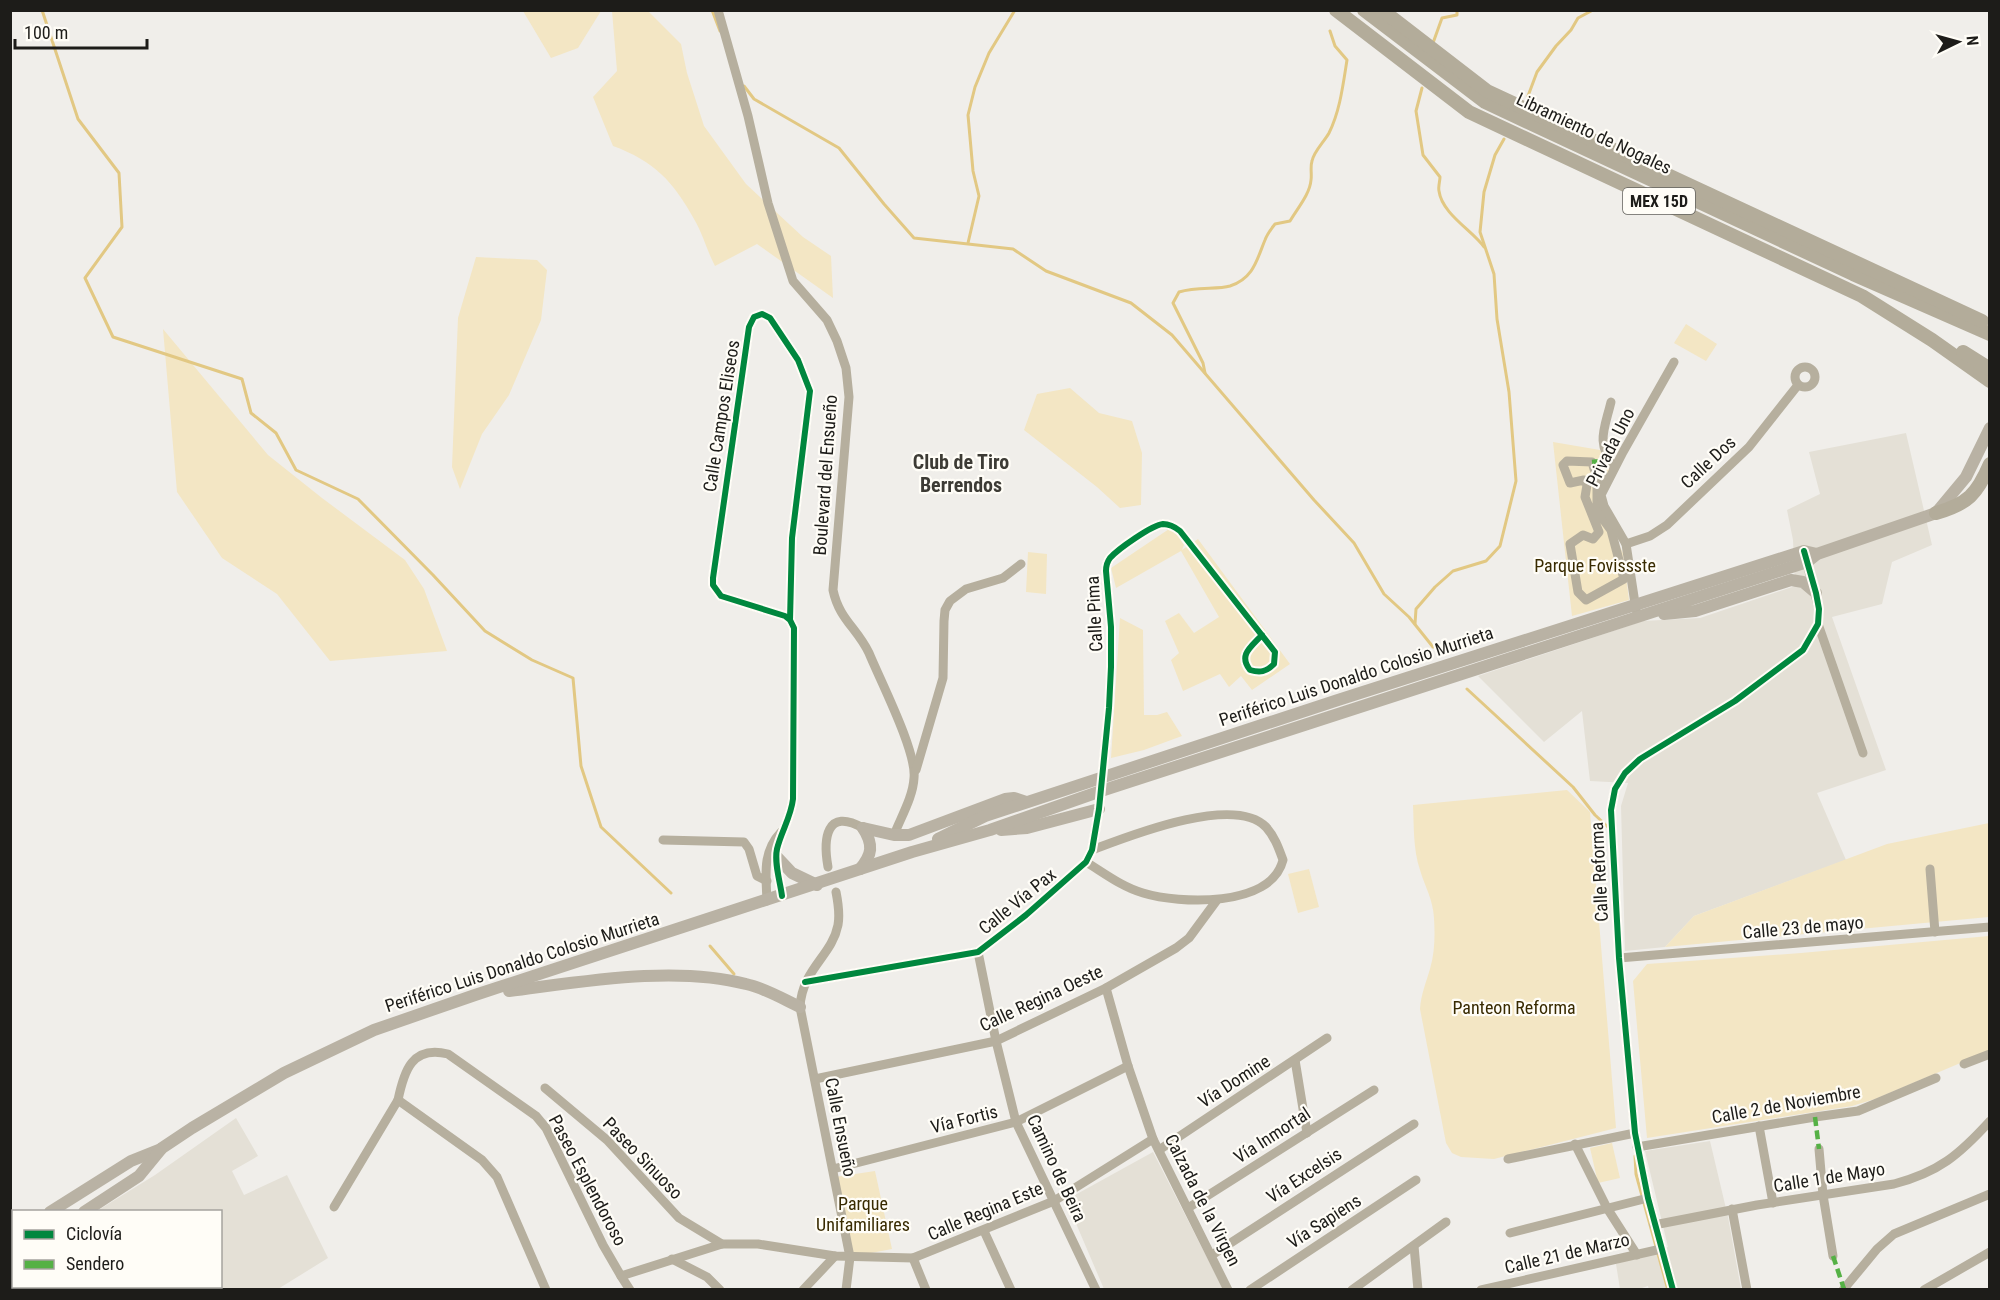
<svg xmlns="http://www.w3.org/2000/svg" width="2000" height="1300" font-family="'Roboto Condensed',sans-serif">
  <style>
    .built { fill: #e4e0d6 }
    .green { fill: #f3e6c4 }
    .lines { fill: none; stroke-linecap: round; stroke-linejoin: round }
    .stream { stroke: #e2c883; stroke-width: 3 }
    .minor { stroke: #b6af9e; stroke-width: 9 }
    .major { stroke: #b9b2a4; stroke-width: 12 }
    .highway { stroke: #b3ac9a; stroke-width: 14 }
    .quiet { stroke: #55b145; stroke-width: 4.5; stroke-dasharray: 9 4.5; stroke-linecap: butt }
    .cycleway-casing { stroke: #fffdf7; stroke-width: 10 }
    .cycleway { stroke: #00873e; stroke-width: 6 }
    .labels { text-anchor: middle; dominant-baseline: central; stroke-width: 4.5; stroke-linejoin: round; paint-order: stroke }
    .shield { fill: #fffdf7; stroke: #61605c; stroke-width: 1.5 }
    .shield-label { font-size: 16px; font-weight: bold; fill: #1d1c19 }
    .street-label { font-size: 18px; fill: #1d1c19; stroke: #fffdf7 }
    .park-label { font-size: 18px; fill: #382a00; stroke: #fffdf7 }
    .neighbourhood-label { font-size: 20px; font-weight: bold; fill: #3d3b35; stroke: #fffdf7 }
  </style>
  <rect width="100%" height="100%" fill="#f0eeea"/>
  <!-- built -->
  <g class="built">
    <path d="M1906,433L1932,545L1892,562L1882,604L1832,617L1886,770L1817,793L1846,860L1694,916L1665,947L1625,951L1621,806L1628,783L1590,781L1582,711L1544,742L1478,676L1643,621L1700,618L1795,586L1793,540L1787,510L1820,494L1809,452Z"/>
    <path d="M236,1118L258,1156L232,1171L244,1195L287,1175L328,1258L278,1289H13L11,1286L10,1266L13,1264L14,1286H220V1212L97,1211L155,1175Z"/>
    <path d="M1710,1141L1728,1217L1741,1289L1649,1290L1648,1286L1639,1289H1620L1616,1264L1668,1247L1645,1151Z"/>
    <path d="M1153,1152L1223,1289H1104L1066,1200Z"/>
  </g>
  <!-- green -->
  <g class="green">
    <path d="M523,11H601L578,48L551,58Z"/>
    <path d="M612,11H648L681,44L687,73L704,126L746,184L803,237L831,256L833,298L757,244L715,266C707,251 703,234 694,219C673,181 654,161 613,146L593,97L617,71Z"/>
    <path d="M476,257L537,260L547,270L541,320L509,395L482,434L460,489L452,467L458,318Z"/>
    <path d="M1686,324L1717,344L1706,361L1674,343Z"/>
    <path d="M163,329L268,455L322,498L405,560L424,589L447,651L330,661L277,594L222,558L177,492Z"/>
    <path d="M1070,388L1099,413L1132,421L1142,453L1141,505L1120,508L1097,487L1024,430L1037,394Z"/>
    <path d="M1553,442L1600,450L1611,468L1601,508L1623,553L1629,600L1572,616Z"/>
    <path d="M1172,527L1184,545L1182,550L1198,539L1290,664L1252,690L1241,676L1229,687L1220,674L1183,691L1171,660L1179,653L1165,621L1179,613L1194,633L1219,617L1181,551L1116,588L1111,568Z"/>
    <path d="M1028,552L1047,554L1046,594L1026,592Z"/>
    <path d="M1120,618L1143,630L1144,715H1157L1167,712L1182,736L1144,750L1111,758Z"/>
    <path d="M1567,790L1590,812L1616,1128L1494,1159L1461,1157L1452,1153L1446,1143L1420,1009C1421,994 1426,983 1430,969C1435,952 1435,935 1434,918C1433,899 1425,887 1420,870C1413,849 1414,826 1413,805Z"/>
    <path d="M1989,823V917L1665,947L1694,916L1887,844Z"/>
    <path d="M1309,869L1319,907L1298,913L1288,874Z"/>
    <path d="M1989,936V1051L1875,1099L1852,1106L1647,1138L1633,981L1647,964L1801,953Z"/>
    <path d="M1612,1143L1620,1178L1598,1183L1590,1148Z"/>
    <path d="M875,1171L892,1249L850,1257L835,1177Z"/>
  </g>
  <g class="lines">
    <!-- stream -->
    <g class="stream">
      <path d="M42,10L78,119L119,173L122,227L85,278L113,337L242,379L251,413L276,433L296,470L358,499L433,575L485,631L532,660L573,678L581,766L601,827L671,893"/>
      <path d="M712,10L720,31"/>
      <path d="M1433,43L1442,18L1457,15V10"/>
      <path d="M744,86L754,99L839,148L884,204L914,238L1013,249L1046,271L1131,303L1172,335L1314,500L1354,543L1384,594L1409,617L1433,647"/>
      <path d="M1422,88L1416,111L1423,155L1440,177C1440,181 1438,187 1439,191C1442,214 1473,231 1484,247"/>
      <path d="M1528,96L1537,72L1556,46L1571,30L1578,18L1593,10"/>
      <path d="M968,243L979,196L973,171L968,115L975,87L989,53L1015,10"/>
      <path d="M1205,373L1203,363L1173,303L1179,292C1197,286 1217,290 1230,286C1254,278 1257,259 1265,240C1267,234 1271,229 1275,224L1290,221C1297,209 1310,194 1311,180C1312,174 1310,167 1312,161C1314,151 1324,142 1329,133C1340,111 1343,85 1347,60L1335,46L1330,31"/>
      <path d="M1415,624L1416,609L1435,587L1453,571L1486,561L1500,546L1516,481L1509,392L1497,319L1494,274L1480,232L1484,192L1495,155L1504,139"/>
      <path d="M1467,689L1573,787L1595,815L1609,828"/>
      <path d="M710,946L734,974"/>
      <path d="M1635,1156L1636,1174L1668,1290"/>
    </g>
    <!-- minor -->
    <g class="minor">
      <path d="M718,10L748,116L768,203L793,281L827,320L837,341L846,368L849,397L833,590C839,619 857,628 869,653C880,680 917,752 914,778C913,797 901,817 894,835"/>
      <circle cx="1805" cy="377" r="10"/>
      <path d="M1611,402C1604,431 1596,441 1614,468"/>
      <path d="M1567,461L1592,462L1594,469L1603,475L1597,486V511L1611,530L1624,579L1586,600L1578,592L1570,544L1583,535L1593,539L1599,532L1585,497L1587,485L1584,480L1570,483L1563,465Z"/>
      <path d="M1626,544L1650,536L1667,525L1749,447L1798,385"/>
      <path d="M1636,610L1626,544L1604,506L1601,495L1623,452L1674,362"/>
      <path d="M1818,624L1863,753"/>
      <path d="M916,770L943,678L944,621L945,610L950,601L966,589L1003,578L1021,564"/>
      <path d="M663,840L744,842L749,849L757,876L767,881"/>
      <path d="M1086,862C1104,873 1122,887 1143,893C1179,904 1271,908 1283,860C1279,849 1275,837 1266,827C1234,794 1129,836 1092,850"/>
      <path d="M828,867C823,839 826,807 863,828"/>
      <path d="M1930,869L1935,932"/>
      <path d="M836,892C838,902 840,914 838,925C832,956 802,969 800,1007L850,1257L846,1290"/>
      <path d="M782,896C780,881 774,863 777,849C781,832 791,817 793,799L794,628L790,620L785,616L721,596L713,585V578L749,327L754,317L762,314L770,318L798,360L810,391L792,538L790,620"/>
      <path d="M767,901C766,875 762,852 781,832"/>
      <path d="M978,952L996,1041L1016,1122L1096,1290"/>
      <path d="M1619,958L1990,927"/>
      <path d="M805,982L978,952L1026,915L1086,862L1092,850L1099,809L1109,708L1111,667V627L1106,571C1106,566 1107,562 1110,558C1118,549 1152,525 1163,524C1170,524 1175,527 1180,531L1275,652L1274,664C1266,672 1260,673 1250,670C1238,655 1251,647 1262,635"/>
      <path d="M1106,988L1128,1066L1153,1139L1228,1290"/>
      <path d="M1295,1060L1307,1133"/>
      <path d="M1964,1064L1990,1054"/>
      <path d="M815,1079L996,1041L1106,988L1176,948L1189,938L1217,900"/>
      <path d="M545,1088L607,1140L679,1218L722,1244H758L835,1256L913,1258L1054,1201L1153,1139"/>
      <path d="M1759,1126L1773,1203"/>
      <path d="M1575,1144L1607,1208L1637,1255"/>
      <path d="M1637,1147L1815,1117L1858,1111L1936,1078"/>
      <path d="M1819,1149L1823,1195L1833,1256"/>
      <path d="M1159,1150L1327,1038"/>
      <path d="M1508,1159L1635,1133"/>
      <path d="M833,1169L1016,1122L1128,1066"/>
      <path d="M334,1207L398,1100"/>
      <path d="M1188,1208L1374,1090"/>
      <path d="M1732,1209L1747,1290"/>
      <path d="M1654,1225L1757,1205L1894,1184C1939,1172 1959,1155 1990,1121"/>
      <path d="M984,1231L1011,1290"/>
      <path d="M1510,1233L1648,1198"/>
      <path d="M1414,1246L1418,1290"/>
      <path d="M1212,1255L1414,1124"/>
      <path d="M913,1258L926,1290"/>
      <path d="M672,1259L707,1277L720,1290"/>
      <path d="M621,1276L722,1244"/>
      <path d="M546,1290L497,1177L482,1160L398,1100C404,1071 412,1045 448,1054L536,1116L546,1128L603,1245L621,1276L630,1290"/>
      <path d="M803,1290L835,1256"/>
      <path d="M1250,1290L1416,1180"/>
      <path d="M1352,1290L1446,1222"/>
      <path d="M1481,1290L1661,1249"/>
      <path d="M1673,1290L1648,1198L1635,1133L1619,958L1611,810L1615,789L1625,773L1640,759L1735,701L1803,650L1818,624L1819,609L1805,556"/>
      <path d="M1843,1290L1877,1249L1894,1234L1990,1194"/>
      <path d="M1924,1290L1990,1252"/>
    </g>
    <!-- major -->
    <g class="major">
      <path d="M1664,614L1695,611L1791,580L1803,582L1816,593"/>
      <path d="M863,828L894,835H909L1005,799L1014,798L1026,802"/>
      <path d="M1001,830L1027,828L1099,809"/>
      <path d="M938,839L985,816L1338,700L1804,551L1817,554"/>
      <path d="M777,857L792,873L817,885"/>
      <path d="M860,869C872,855 874,845 863,828"/>
      <path d="M509,991C581,982 674,965 746,984C765,988 783,999 800,1007"/>
      <path d="M50,1212L131,1161L161,1149"/>
      <path d="M84,1212L139,1176L162,1148L192,1128L284,1073L374,1030L475,995L912,852L990,830L1101,791L1807,562L1817,554L1936,513L1966,477L1990,428"/>
      <path d="M10,1236L14,1234"/>
      <path d="M10,1258L14,1256"/>
    </g>
    <!-- highway -->
    <g class="highway">
      <path d="M1336,10L1469,112L1862,296L1932,340L1990,381"/>
      <path d="M1364,10L1485,102L1853,274L1990,334"/>
      <path d="M1382,10L1487,91L1982,321"/>
      <path d="M1963,352L1990,369"/>
      <path d="M1936,513C1968,504 1977,494 1990,464"/>
    </g>
    <!-- quiet -->
    <g class="quiet">
      <path d="M1592,462L1609,460"/>
      <path d="M1815,1117L1819,1149"/>
      <path d="M1833,1256L1844,1289"/>
    </g>
    <!-- cycleway casing -->
    <g class="cycleway-casing">
      <g id="cycleway">
        <path d="M782,896C780,881 774,863 777,849C781,832 791,817 793,799L794,628L790,620L785,616L721,596L713,585V578L749,327L754,317L762,314L770,318L798,360L810,391L792,538L790,620"/>
        <path d="M805,982L978,952L1026,915L1086,862L1092,850L1099,809L1109,708L1111,667V627L1106,571C1106,566 1107,562 1110,558C1118,549 1152,525 1163,524C1170,524 1175,527 1180,531L1275,652L1274,664C1266,672 1260,673 1250,670C1238,655 1251,647 1262,635"/>
        <path d="M1673,1290L1648,1198L1635,1133L1619,958L1611,810L1615,789L1625,773L1640,759L1735,701L1803,650L1818,624L1819,609L1816,593L1804,551"/>
      </g>
    </g>
    <!-- cycleway -->
    <use href="#cycleway" class="cycleway"/>
  </g>
  <g class="labels">
    <!-- shield labels -->
    <rect class="shield" x="1623" y="188" width="72" height="26" rx="4.5"/>
    <g class="shield-label">
      <text x="1659" y="201">MEX 15D</text>
    </g>
    <!-- street labels -->
    <g class="street-label">
      <text transform="translate(1594 133) rotate(25)">Libramiento de Nogales</text>
      <text transform="translate(721 416) rotate(-81)">Calle Campos Eliseos</text>
      <text transform="translate(1610 447) rotate(-63)">Privada Uno</text>
      <text transform="translate(1708 462) rotate(-43)">Calle Dos</text>
      <text transform="translate(825 475) rotate(-86)">Boulevard del Ensueño</text>
      <text transform="translate(1094 614) rotate(-93)">Calle Pima</text>
      <text transform="translate(1356 676) rotate(-18)">Periférico Luis Donaldo Colosio Murrieta</text>
      <text transform="translate(1599 872) rotate(-93)">Calle Reforma</text>
      <text transform="translate(1017 901) rotate(-39)">Calle Vía Pax</text>
      <text transform="translate(1803 927) rotate(-5)">Calle 23 de mayo</text>
      <text transform="translate(522 962) rotate(-18)">Periférico Luis Donaldo Colosio Murrieta</text>
      <text transform="translate(1041 998) rotate(-25)">Calle Regina Oeste</text>
      <text transform="translate(1234 1081) rotate(-33)">Vía Domine</text>
      <text transform="translate(1786 1104) rotate(-10)">Calle 2 de Noviembre</text>
      <text transform="translate(964 1119) rotate(-14)">Vía Fortis</text>
      <text transform="translate(841 1127) rotate(79)">Calle Ensueño</text>
      <text transform="translate(1272 1135) rotate(-33)">Vía Inmortal</text>
      <text transform="translate(643 1158) rotate(46)">Paseo Sinuoso</text>
      <text transform="translate(1057 1168) rotate(65)">Camino de Beira</text>
      <text transform="translate(1304 1175) rotate(-33)">Vía Excelsis</text>
      <text transform="translate(1829 1177) rotate(-9)">Calle 1 de Mayo</text>
      <text transform="translate(588 1180) rotate(62)">Paseo Esplendoroso</text>
      <text transform="translate(1203 1200) rotate(63)">Calzada de la Virgen</text>
      <text transform="translate(985 1211) rotate(-23)">Calle Regina Este</text>
      <text transform="translate(1324 1221) rotate(-33)">Vía Sapiens</text>
      <text transform="translate(1567 1253) rotate(-13)">Calle 21 de Marzo</text>
    </g>
    <!-- park labels -->
    <g class="park-label">
      <text x="1595" y="565">Parque Fovissste</text>
      <text x="1514" y="1007">Panteon Reforma</text>
      <text x="863" y="1203">Parque<tspan x="863" dy="21">Unifamiliares</tspan></text>
    </g>
    <!-- neighbourhood labels -->
    <g class="neighbourhood-label">
      <text x="961" y="462">Club de Tiro<tspan x="961" dy="23">Berrendos</tspan></text>
    </g>
  </g>
  <!-- border -->
  <rect width="2000" height="1300" fill="none" stroke="#1d1c19" stroke-width="24"/>
  <!-- legend -->
  <rect x="12" y="1210" width="210" height="78" fill="#fffdf7" stroke="#a5a39e" stroke-width="1.5"/>
  <rect x="24" y="1230" width="30" height="9" fill="#00873e" stroke="#a5a39e" stroke-width="1.5"/>
  <text x="66" y="1240" font-size="18" fill="#1d1c19">Ciclovía</text>
  <rect x="24" y="1260" width="30" height="9" fill="#55b145" stroke="#a5a39e" stroke-width="1.5"/>
  <text x="66" y="1270" font-size="18" fill="#1d1c19">Sendero</text>
  <!-- north arrow -->
  <g transform="translate(1958 42) rotate(85)" stroke="#fffdf7" stroke-width="4.5" paint-order="stroke">
  <path d="M0-4.5L10 22L0 15L-10 22Z" fill="#1d1c19"/>
  <text y="-9" font-size="16" font-weight="bold" text-anchor="middle" fill="#1d1c19">N</text>
  </g>
  <!-- scale -->
  <path d="M15 39v9h132v-9" fill="none" stroke="#1d1c19" stroke-width="3"/>
  <text x="24" y="39" font-size="18" fill="#1d1c19" stroke="#fffdf7" stroke-width="4.5" paint-order="stroke">100 m</text>
</svg>
